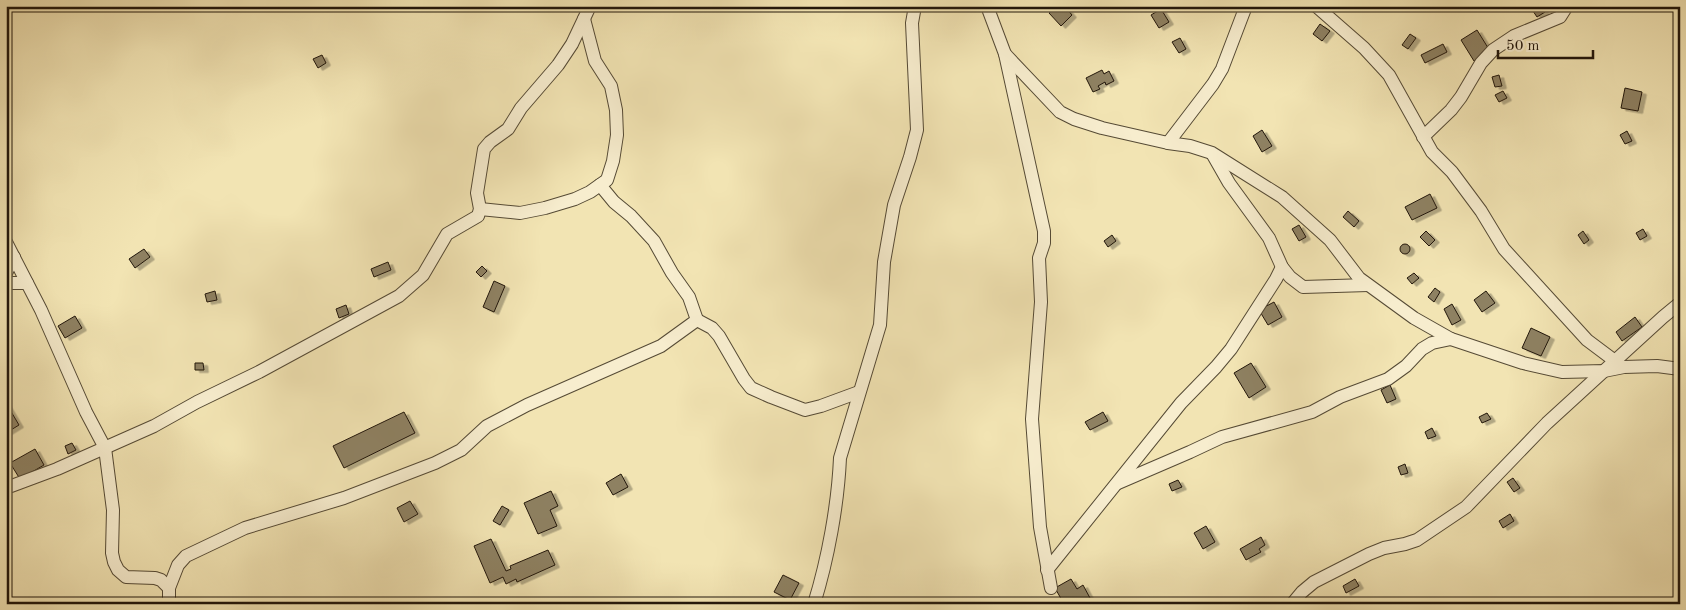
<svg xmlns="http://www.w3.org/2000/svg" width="1686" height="610" font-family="'Old Standard TT',serif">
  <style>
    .building { fill: #8e8162; stroke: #21160b; filter: url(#shadow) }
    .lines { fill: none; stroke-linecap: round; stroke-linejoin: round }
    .minor-casing { stroke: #554a35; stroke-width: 14 }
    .minor { stroke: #f7edce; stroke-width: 12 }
  </style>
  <defs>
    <filter id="shadow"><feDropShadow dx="4.5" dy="2.5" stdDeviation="0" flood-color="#0004"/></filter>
  </defs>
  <rect width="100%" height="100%" fill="#f2e4b3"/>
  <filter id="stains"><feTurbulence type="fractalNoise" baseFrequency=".004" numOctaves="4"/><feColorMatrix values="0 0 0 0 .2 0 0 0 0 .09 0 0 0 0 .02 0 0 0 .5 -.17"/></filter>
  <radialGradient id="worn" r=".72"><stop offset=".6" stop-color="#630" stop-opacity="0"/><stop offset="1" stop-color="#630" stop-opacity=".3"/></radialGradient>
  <!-- building -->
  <g class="building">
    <path d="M1057,6H1071L1067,9L1072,15L1061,26L1049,13Z"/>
    <path d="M1541,6L1545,12L1537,17L1533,11Z"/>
    <path d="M1161,9L1169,22L1159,28L1151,15Z"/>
    <path d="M1320,24L1330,31L1322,41L1313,34Z"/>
    <path d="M1477,30L1490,51L1474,61L1461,40Z"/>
    <path d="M1410,34L1416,38L1408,49L1402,45Z"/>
    <path d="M1180,38L1186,49L1179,53L1172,42Z"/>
    <path d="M1443,44L1447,52L1425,63L1421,55Z"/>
    <path d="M322,55L326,63L318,68L313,59Z"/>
    <path d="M1102,70L1104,74L1109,71L1114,81L1106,85L1105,82L1098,86L1100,89L1093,92L1086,78Z"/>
    <path d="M1499,75L1502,86L1495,87L1492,77Z"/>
    <path d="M1625,88L1642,92L1638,111L1621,108Z"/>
    <path d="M1503,91L1507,98L1499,102L1495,95Z"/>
    <path d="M1262,130L1272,146L1262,152L1253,136Z"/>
    <path d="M1627,131L1632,141L1625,144L1620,135Z"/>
    <path d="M1430,194L1437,208L1412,220L1405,207Z"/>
    <path d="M1348,211L1359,221L1354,227L1343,217Z"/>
    <path d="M1299,225L1306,237L1299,241L1292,229Z"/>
    <path d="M1643,229L1647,236L1640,240L1636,233Z"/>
    <path d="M1426,231L1435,240L1429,246L1420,237Z"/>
    <path d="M1583,231L1589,240L1584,244L1578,235Z"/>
    <path d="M1112,235L1116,241L1108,247L1104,241Z"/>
    <circle cx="1405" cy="249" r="5"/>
    <path d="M144,249L150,257L135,268L129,259Z"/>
    <path d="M388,262L391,270L374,277L371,269Z"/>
    <path d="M482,266L487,271L481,277L476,272Z"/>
    <path d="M1414,273L1419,278L1412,284L1407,278Z"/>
    <path d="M494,281L505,286L494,312L483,307Z"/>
    <path d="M1435,288L1440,292L1434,302L1428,297Z"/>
    <path d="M215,291L217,300L207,302L205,294Z"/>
    <path d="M1486,291L1495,303L1482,312L1474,300Z"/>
    <path d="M1274,302L1282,317L1268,325L1259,310Z"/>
    <path d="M1452,304L1461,320L1452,325L1444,309Z"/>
    <path d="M346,305L349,314L339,318L336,309Z"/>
    <path d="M75,316L82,328L65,338L58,326Z"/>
    <path d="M1635,317L1642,327L1622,341L1616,332Z"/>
    <path d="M1531,328L1550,337L1541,356L1522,348Z"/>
    <path d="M195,363H203L204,370H195Z"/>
    <path d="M1251,363L1266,387L1249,398L1234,373Z"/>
    <path d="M1390,385L1396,399L1387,403L1381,390Z"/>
    <path d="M6,403L19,425L6,433Z"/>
    <path d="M404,412L415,433L344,468L333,446Z"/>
    <path d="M1103,412L1108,421L1090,430L1085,422Z"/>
    <path d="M1487,413L1491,419L1482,423L1479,417Z"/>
    <path d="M1432,428L1436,436L1428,439L1425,432Z"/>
    <path d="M72,443L76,450L68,454L65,446Z"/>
    <path d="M35,449L44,465L20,479L10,463Z"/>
    <path d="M1405,464L1408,473L1401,475L1398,467Z"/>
    <path d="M621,474L628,487L613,495L606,483Z"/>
    <path d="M1513,478L1520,488L1514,492L1507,482Z"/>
    <path d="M1178,480L1182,487L1172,491L1169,484Z"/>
    <path d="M551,491L558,506L550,510L557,526L538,534L524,503Z"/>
    <path d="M410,501L418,514L404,522L397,508Z"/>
    <path d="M502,506L509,510L500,525L493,521Z"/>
    <path d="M1510,514L1514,521L1503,528L1499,521Z"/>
    <path d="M1206,526L1215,542L1203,549L1194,533Z"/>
    <path d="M1261,537L1265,545L1259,549L1261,552L1246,560L1240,549Z"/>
    <path d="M491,539L506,571L511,569L510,566L548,550L555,565L517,582L516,579L506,584L503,577L490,583L474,546Z"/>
    <path d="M783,575L799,583L790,600L774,592Z"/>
    <path d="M1071,579L1077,589L1083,585L1090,598L1080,604H1068L1067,602L1064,604L1055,588Z"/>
    <path d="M1355,579L1359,586L1346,593L1343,586Z"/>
  </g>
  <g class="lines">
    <!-- minor casing -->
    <g class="minor-casing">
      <g id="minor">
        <path d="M987,6L1005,54L1044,231V243L1039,258L1041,302L1032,419L1040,527L1051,588"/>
        <path d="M1316,6L1364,48L1389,75L1432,152L1452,172L1481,211L1504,249L1587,340L1615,361"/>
        <path d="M1005,54L1060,112L1074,119L1102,128L1168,143L1190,146L1212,153L1282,197L1330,240L1359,278L1414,318L1451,339L1523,363L1562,372L1604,371L1624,367L1657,366L1680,369"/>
        <path d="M1423,137L1451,110L1461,97L1481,63L1493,50L1514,36L1560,17L1567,6"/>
        <path d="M1168,143L1213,84L1222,69L1246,6"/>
        <path d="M1213,155L1229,183L1269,238L1282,267L1290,277L1303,287L1368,285"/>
        <path d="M480,209L520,213L545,208L575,199L590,192L607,180L613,161L617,135L616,110L611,86L595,61L584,19"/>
        <path d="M6,242L41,310L86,412L105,448L113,510L112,553L114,562L118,570L126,577L155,578L161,580L169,588V604"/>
        <path d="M6,273L14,257"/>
        <path d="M6,283H27"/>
        <path d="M697,320L712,328L719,336L744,379L751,388L771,397L805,410L821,406L859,392"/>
        <path d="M1118,483L1190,452L1222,437L1312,412L1340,397L1388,379L1406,366L1422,349L1432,343L1451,339"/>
        <path d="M6,488L57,469L154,426L197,402L259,372L399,296L423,275L447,234L478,216L480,209L477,193L484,149L490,142L508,129L521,108L558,65L572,44L590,6"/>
        <path d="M1047,570L1181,403L1216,367L1231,349L1276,279L1282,267"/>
        <path d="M169,588L178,565L186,556L245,528L344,498L435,463L461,450L487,426L527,405L661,346L697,320L689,297L672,273L654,241L631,216L614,202L600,185"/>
        <path d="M814,604C828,559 838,504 840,458L880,325L884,262L894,205L910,157L917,130L912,23L915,6"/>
        <path d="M1292,604L1302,592L1314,582L1369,554L1384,548L1405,544L1417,540L1466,507L1547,423L1663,317L1680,303"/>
      </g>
    </g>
    <!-- minor -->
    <use href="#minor" class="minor"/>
  </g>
  <!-- margin -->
  <rect width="1686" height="610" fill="none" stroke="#f2e4b3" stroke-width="25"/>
  <rect x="8" y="8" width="1671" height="595" fill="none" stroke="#21160b" stroke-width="2.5"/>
  <rect x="12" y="12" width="1661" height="585" fill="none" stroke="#21160b"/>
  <!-- scale -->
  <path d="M1498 50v8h95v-8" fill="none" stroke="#21160b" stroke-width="2.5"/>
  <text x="1506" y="50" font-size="15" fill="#21160b" stroke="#f7edce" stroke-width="4" paint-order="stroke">50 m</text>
  <rect width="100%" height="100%" filter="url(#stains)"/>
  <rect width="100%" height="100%" fill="url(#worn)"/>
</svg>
